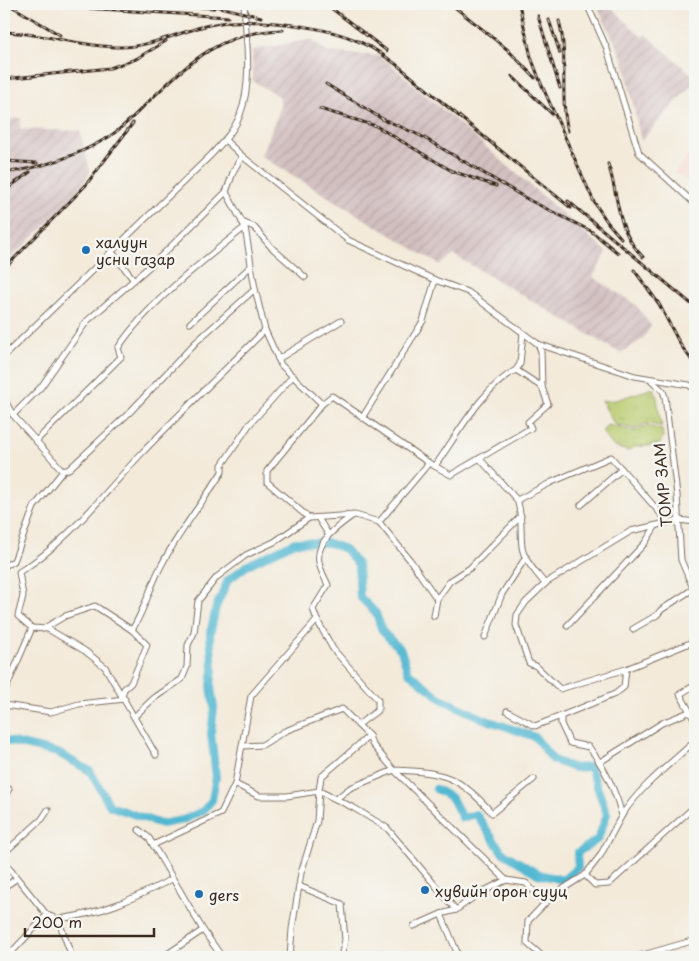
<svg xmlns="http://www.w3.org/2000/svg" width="699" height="961" font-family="'Playpen Sans',sans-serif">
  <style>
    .built { fill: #f7d1c7 }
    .industrial { fill: url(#industrial-furrows) }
    .grass { fill: url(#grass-tufts); stroke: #7a7b47 }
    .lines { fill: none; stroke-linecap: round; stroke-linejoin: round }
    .river { stroke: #53b8d2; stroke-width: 8 }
    .minor-casing { stroke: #7b6d60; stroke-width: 7 }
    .minor { stroke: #fff; stroke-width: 5 }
    .rail-casing { stroke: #3b2a1e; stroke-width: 3 }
    .rail { stroke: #f6f6f2; stroke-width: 1; stroke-dasharray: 4; stroke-linecap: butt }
    .poi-dot { fill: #1f6fb2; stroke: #f6f6f2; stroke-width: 2 }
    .labels { text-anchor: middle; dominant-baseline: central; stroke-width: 5; stroke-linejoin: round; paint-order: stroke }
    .poi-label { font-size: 15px; fill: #3b2a1e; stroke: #f6f6f2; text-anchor: start }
    .street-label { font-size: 15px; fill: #3b2a1e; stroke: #f6f6f2 }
  </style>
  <defs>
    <pattern id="industrial-furrows" width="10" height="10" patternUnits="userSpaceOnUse" patternTransform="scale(1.25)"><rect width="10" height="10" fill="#d2bfc0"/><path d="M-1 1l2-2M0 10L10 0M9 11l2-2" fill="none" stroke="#b5a4a5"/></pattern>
    <pattern id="grass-tufts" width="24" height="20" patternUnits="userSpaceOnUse" patternTransform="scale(1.25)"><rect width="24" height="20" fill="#bacc70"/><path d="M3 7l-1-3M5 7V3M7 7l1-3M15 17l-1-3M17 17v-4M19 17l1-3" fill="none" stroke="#a1af61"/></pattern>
  </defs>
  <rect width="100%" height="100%" fill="#f6f6f2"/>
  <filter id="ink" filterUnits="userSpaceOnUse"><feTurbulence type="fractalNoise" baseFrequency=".02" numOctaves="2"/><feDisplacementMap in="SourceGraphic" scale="10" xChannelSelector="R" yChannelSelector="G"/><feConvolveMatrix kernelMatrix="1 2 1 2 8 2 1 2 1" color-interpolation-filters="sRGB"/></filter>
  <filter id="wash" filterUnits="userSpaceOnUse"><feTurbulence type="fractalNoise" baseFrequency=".0096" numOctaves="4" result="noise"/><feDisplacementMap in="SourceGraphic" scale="20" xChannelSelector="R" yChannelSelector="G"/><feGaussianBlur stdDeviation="1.12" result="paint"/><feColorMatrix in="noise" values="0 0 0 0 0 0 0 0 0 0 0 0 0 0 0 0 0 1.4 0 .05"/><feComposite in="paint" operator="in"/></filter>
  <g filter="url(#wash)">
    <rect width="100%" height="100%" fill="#f3eada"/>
    <!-- built -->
    <path class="built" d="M691,153L695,157V188L675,172Z"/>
    <!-- industrial -->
    <g class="industrial">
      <path d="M598,4H608L642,37L645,34L695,77V81L641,141L624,61L597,6Z"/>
      <path d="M312,39L327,52L381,56L607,252L593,277L636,305L651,326L642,340L620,353L454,255L440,265L261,156L280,109V97L253,81L252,50Z"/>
      <path d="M21,118L20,129L80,131L90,171L77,195L4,265V120Z"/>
    </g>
    <!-- grass -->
    <g class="grass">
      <path d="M650,389H654C660,401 657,413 662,426L646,424L633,429L614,424L602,401L616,400Z"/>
      <path d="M607,425L633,431L647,426L662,430L663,437L659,445L633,447L629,451L614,447L602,432Z"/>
    </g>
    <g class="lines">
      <!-- river -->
      <path class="river" d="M4,740L58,753L90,771L110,806L161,824L183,820L203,811L212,800L216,777L211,734L214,708L211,686L213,669L210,635L216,607L228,580L248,565L295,542L329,543L345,549L358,565L360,597L376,613L382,631L401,650L408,672L443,700L484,719L535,737L553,760L574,768L590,767L607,814L598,839L577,853L578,867L563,880L538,874L502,852L476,814L462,818L452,798L436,789"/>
    </g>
  </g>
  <g filter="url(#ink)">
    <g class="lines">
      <!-- minor casing -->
      <g class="minor-casing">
        <g id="minor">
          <path d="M587,4L607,49L639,153L695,204"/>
          <path d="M225,140L242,156L348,240L435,280L468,292L538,344L635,376L689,385L695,389"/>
          <path d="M242,156L234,170L226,192L245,227L255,289L265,330L281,365L322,404L332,396L429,463"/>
          <path d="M242,222L254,227L271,247L305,277"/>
          <path d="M112,252L133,279"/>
          <path d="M190,323L251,266"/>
          <path d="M523,333L520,364L516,370L542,387"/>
          <path d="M4,356L211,155C222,143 234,131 240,115C253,82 246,38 244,4"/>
          <path d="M278,359L341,321"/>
          <path d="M652,381L663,391L665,397L677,495L681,560L695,593"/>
          <path d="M4,399L13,415L63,471"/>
          <path d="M322,404L267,471V482L309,518L355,515L379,522"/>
          <path d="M13,415L41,387L87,321L158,259L226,192"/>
          <path d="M362,418L423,321L435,280"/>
          <path d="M36,441L121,357L118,348C147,304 203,261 245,227"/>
          <path d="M480,459L517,500C523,516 520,531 522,547C524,561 537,573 545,584"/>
          <path d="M435,466C457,435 483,387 516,370"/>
          <path d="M517,500L552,482L611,457L668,522"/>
          <path d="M581,505L622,469"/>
          <path d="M318,518L328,534"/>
          <path d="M695,522L679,520L631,531L547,582L526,602L517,615L516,625L529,663L536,666L560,689L626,669L695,641"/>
          <path d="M4,566L14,561L34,507L63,471L69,469L129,413L196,342L255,289"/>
          <path d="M437,599L450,581L470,568L521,516"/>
          <path d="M434,616L437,599L410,560L379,522L429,463L451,475L531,428L528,422L548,404L542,387L541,351L538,344"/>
          <path d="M317,620L333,649L378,700V710L358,725"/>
          <path d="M567,626L645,543L655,527"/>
          <path d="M43,629L65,616L95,606L132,630C144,611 149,590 159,570C176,535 201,505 222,472V465L249,425L293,376"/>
          <path d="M633,629L657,615L661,610L693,589"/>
          <path d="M485,637L502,594L526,557"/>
          <path d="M695,685L680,694L695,721"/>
          <path d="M4,693L32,628"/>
          <path d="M122,696L124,689L131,683L147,645L132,630"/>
          <path d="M4,705L51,712L79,704L125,699"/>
          <path d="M507,711L535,726L561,716"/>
          <path d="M135,716L154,698L182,679L187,667L188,645L194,633L198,601L217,577L246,555L274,542L309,518"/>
          <path d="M369,736L321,777L319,791L354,808L387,828L456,910L441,914L459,957"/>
          <path d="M243,746L262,745L285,731L342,709L369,736L372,744L394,770C443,772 459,775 492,813L534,779"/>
          <path d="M156,755L105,667L85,651L48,629L32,628L18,616L23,596L19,572C65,545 103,495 139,456C180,413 223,372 265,330"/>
          <path d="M600,762L662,723L689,712"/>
          <path d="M235,784L251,696L317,620L313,609L328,585C325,578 320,570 319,562C315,542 338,526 352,516"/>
          <path d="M4,797L9,789"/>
          <path d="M336,799L350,788L394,770L506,880"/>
          <path d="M622,815C641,786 670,764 695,741"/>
          <path d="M139,830L149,838L203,930L222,957"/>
          <path d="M153,845L221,813L235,784L259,796H287L319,791L317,821L301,873L292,929L290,957"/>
          <path d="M4,853L42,819L48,810"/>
          <path d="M4,862L47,915L58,919L72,957"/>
          <path d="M585,875L595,885L609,884L695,806"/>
          <path d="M299,886L342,904L345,940L341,957"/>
          <path d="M4,887L16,879"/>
          <path d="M456,910L478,894L506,880L526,883L545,903"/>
          <path d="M58,919C101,914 133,899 172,879"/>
          <path d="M414,926L441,914"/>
          <path d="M7,957L47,915"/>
          <path d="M163,957L203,930"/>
          <path d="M543,957L527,943L528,921L553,895L585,875L600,856L622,815C615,789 605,768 589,747L570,743L561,724V716L615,694L624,687L626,669"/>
          <path d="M636,957L695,940"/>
        </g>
      </g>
      <!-- minor -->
      <use href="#minor" class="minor"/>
      <!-- rail casing -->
      <g class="rail-casing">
        <g id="rail">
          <path d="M8,4L60,35"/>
          <path d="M152,4L214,8"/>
          <path d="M207,4L261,17"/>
          <path d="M326,4L387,51"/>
          <path d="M451,4L508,50L535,78"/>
          <path d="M519,4L531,57L540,81L594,202L608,223L621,238"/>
          <path d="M36,5L228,17"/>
          <path d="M538,16L560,88"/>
          <path d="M549,20L560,53"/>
          <path d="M559,21C569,57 559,95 568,131"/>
          <path d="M4,32C43,33 81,47 120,47C158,47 192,24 230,22C265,20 321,26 353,39C387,52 414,80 442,102C485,138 528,173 571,208"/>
          <path d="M512,76L552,114"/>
          <path d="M4,79L110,68L136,59L166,41"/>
          <path d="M326,84L387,122"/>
          <path d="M320,109L376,126L452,171L496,186"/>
          <path d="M381,118L421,136L529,200L591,231L618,253"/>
          <path d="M4,161L37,163"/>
          <path d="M608,164C620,199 615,229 643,257"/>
          <path d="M4,173C40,168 75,157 107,138C122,129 135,115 147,103C191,61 219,32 283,30"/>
          <path d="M4,191L30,172"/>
          <path d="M568,201L695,307"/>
          <path d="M4,269L85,186L133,123"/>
          <path d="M634,270L659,304L680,344L695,365"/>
        </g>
      </g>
      <!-- rail -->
      <use href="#rail" class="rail"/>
    </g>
  </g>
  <!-- markers -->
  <g class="poi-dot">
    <circle cx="86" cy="250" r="5"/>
    <circle cx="425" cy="890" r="5"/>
    <circle cx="199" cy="894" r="5"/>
  </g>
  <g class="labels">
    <!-- poi labels -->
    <g class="poi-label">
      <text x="96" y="241">халуун<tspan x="96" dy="17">усни газар</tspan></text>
      <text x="435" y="890">хувийн орон сууц</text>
      <text x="209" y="894">gers</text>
    </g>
    <!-- street labels -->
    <g class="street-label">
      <text transform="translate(662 485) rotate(-95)">ТОМР ЗАМ</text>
    </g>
  </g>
  <!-- margin -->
  <rect width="699" height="961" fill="none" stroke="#f6f6f2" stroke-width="20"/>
  <!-- scale -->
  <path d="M25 928v8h129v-8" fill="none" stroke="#3b2a1e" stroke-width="2.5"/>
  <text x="32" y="928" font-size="15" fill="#3b2a1e" stroke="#f6f6f2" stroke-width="4" paint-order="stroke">200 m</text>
</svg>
